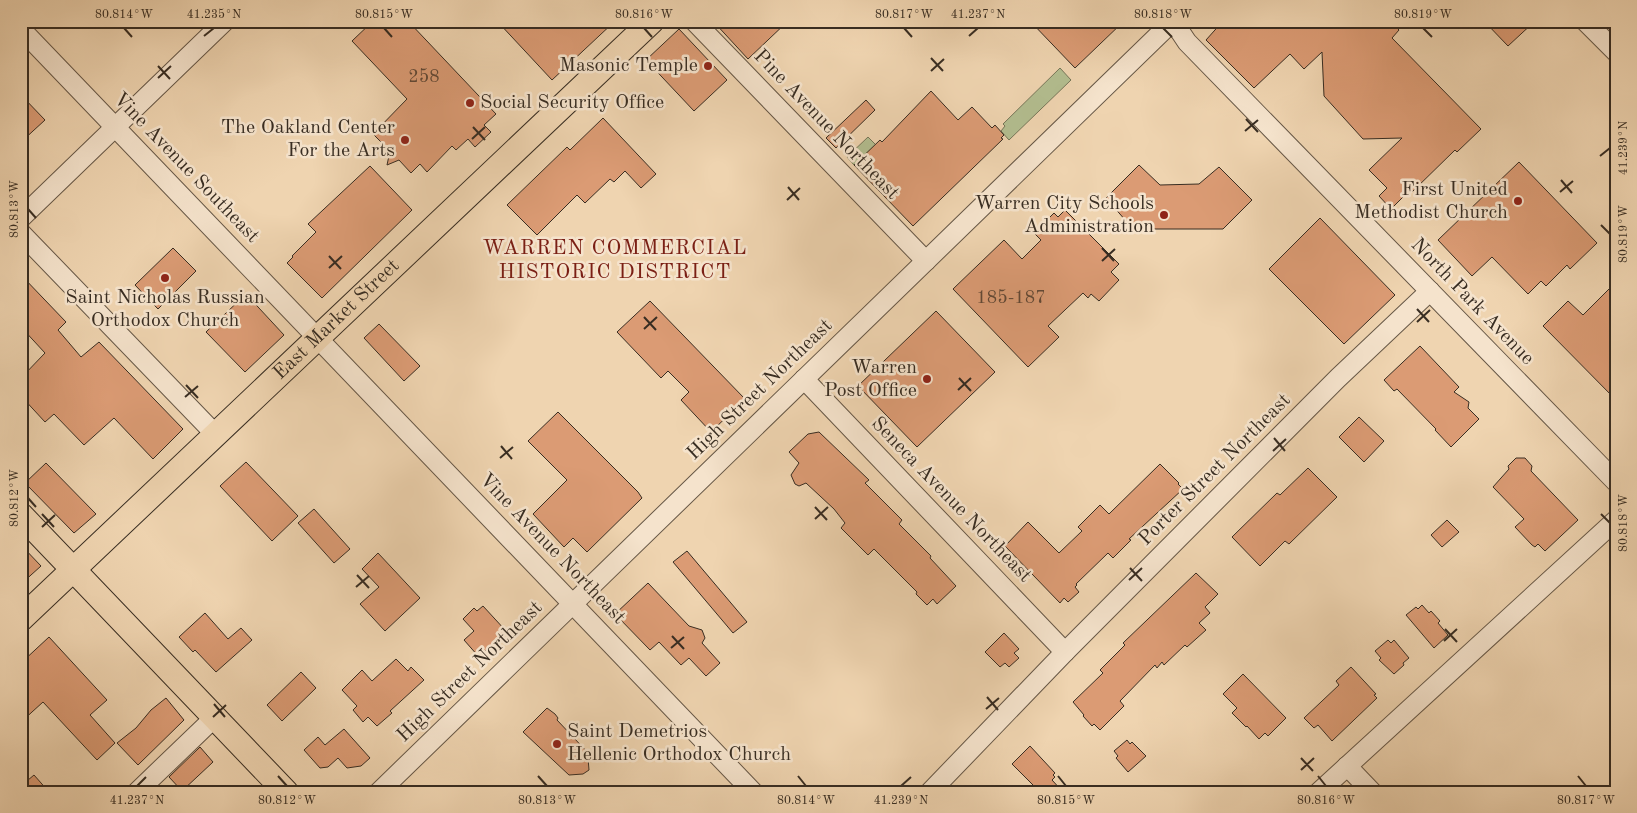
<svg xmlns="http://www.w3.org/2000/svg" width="1637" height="813" font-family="'Old Standard TT',serif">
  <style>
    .green { fill: #b3be90; stroke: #767659 }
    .building { fill: #db9b74; stroke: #382d22 }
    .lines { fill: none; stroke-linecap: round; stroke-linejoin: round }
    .minor-casing { stroke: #665746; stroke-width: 21 }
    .major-casing { stroke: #382d22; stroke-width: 26 }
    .minor { stroke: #f5e3cc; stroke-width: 19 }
    .major { stroke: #efd4b0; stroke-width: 24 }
    .ticks { fill: none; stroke: #382d22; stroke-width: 2 }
    .poi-dot { fill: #8f2418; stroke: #f5e3cc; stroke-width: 2 }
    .labels { text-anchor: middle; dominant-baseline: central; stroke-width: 5; stroke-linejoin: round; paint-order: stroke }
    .number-label { font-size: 18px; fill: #614836 }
    .poi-label { font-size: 20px; fill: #382d22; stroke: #f5e3cc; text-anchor: end }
    .street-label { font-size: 20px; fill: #382d22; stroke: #f5e3cc }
    .neighbourhood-label { font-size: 21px; letter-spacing: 1px; fill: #7a1f14; stroke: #f5e3cc }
    .neatline { fill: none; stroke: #382d22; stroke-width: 2 }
    .ticks-label { font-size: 12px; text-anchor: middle; fill: #382d22 }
  </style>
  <rect width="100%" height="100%" fill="#efd4b0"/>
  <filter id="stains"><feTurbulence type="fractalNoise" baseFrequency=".004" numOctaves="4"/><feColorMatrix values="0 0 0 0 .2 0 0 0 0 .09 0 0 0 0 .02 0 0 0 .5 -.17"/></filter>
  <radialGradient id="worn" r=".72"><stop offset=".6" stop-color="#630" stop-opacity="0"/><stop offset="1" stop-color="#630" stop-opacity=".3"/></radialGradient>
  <!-- green -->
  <g class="green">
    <path d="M1060,68L1071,80L1009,140L1001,131L1005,126L1003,124Z"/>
    <path d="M868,137L876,145L854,165L847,157Z"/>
  </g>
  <!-- building -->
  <g class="building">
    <path d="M373,21H408L496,114L484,125L491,132L475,147L468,139L456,150L452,146L427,172L420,164L411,173L399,160L387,165L390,151L373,134L407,99L352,41Z"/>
    <path d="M497,21H615L552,80Z"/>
    <path d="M713,21H788L748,59Z"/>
    <path d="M1030,21H1124L1075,68Z"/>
    <path d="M1223,21H1390L1399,30L1392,38L1481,129L1457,152L1455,150L1412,192L1410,190L1391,209L1379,196L1387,188L1369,170L1402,138L1363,139L1324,96L1322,52L1304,69L1290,54L1254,88L1206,40Z"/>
    <path d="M1484,21H1535L1508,46Z"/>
    <path d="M679,29L727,80L694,111L646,60Z"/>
    <path d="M931,91L958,120L972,107L992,128L995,125L1004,135L1001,138L1003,139L913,226L854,165L880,140L882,142Z"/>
    <path d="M21,95L45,120L21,142Z"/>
    <path d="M866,100L875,110L836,148L826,138Z"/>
    <path d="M603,118L656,174L641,188L625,171L614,182L610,179L585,203L577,195L537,235L507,205L567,147L570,150Z"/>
    <path d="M1519,162L1597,243L1570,269L1567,265L1546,286L1541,281L1528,294L1492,257L1472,276L1438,240Z"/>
    <path d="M1139,165L1160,185L1199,184L1219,167L1252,200L1223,229H1133L1106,198Z"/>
    <path d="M370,166L412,210L322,298L287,263L293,257L292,256L316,232L308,224Z"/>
    <path d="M1065,210L1119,264L1111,272L1119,280L1099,301L1091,294L1088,298L1083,293L1048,326L1059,337L1028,367L953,289L1004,240L1022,259L1041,240L1034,233L1054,213L1058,217Z"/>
    <path d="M1320,218L1395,295L1344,344L1269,269Z"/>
    <path d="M173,248L196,271L158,309L135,285Z"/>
    <path d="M21,275L66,322L58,330L81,357L99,342L183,429L153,459L114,418L84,445L54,414L45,422L21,396V378L45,353L21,327Z"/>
    <path d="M1616,282V400L1543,326L1568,301L1583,315Z"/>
    <path d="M246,294L284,335L245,372L206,332Z"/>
    <path d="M650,301L745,399L711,432L681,400L689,392L668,371L661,378L617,332Z"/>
    <path d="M936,311L995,372L917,447L858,386Z"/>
    <path d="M379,324L420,366L404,381L364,338Z"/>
    <path d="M1420,346L1459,387L1454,392L1469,402L1468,408L1479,419L1451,447L1435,430L1436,429L1397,389L1394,391L1384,380Z"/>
    <path d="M558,412L638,492L642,498L587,552L573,538L564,547L533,514L567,480L528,441Z"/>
    <path d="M1359,417L1384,441L1364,462L1339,437Z"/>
    <path d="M819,432L869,480L865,483L902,520L899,524L931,556L930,558L956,586L937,604L933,599L927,605L916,594L917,592L874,549L868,555L841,528L845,523L834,509L806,483L799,486L795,484L791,475L799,463L789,452L808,434Z"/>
    <path d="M1516,458H1525L1532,466L1531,471L1578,520L1545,551L1538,544L1535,547L1532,545L1515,527L1524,519L1493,487L1509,469L1508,466Z"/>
    <path d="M246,462L298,516L272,541L220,486Z"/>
    <path d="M46,463L96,514L74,533L25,483Z"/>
    <path d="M1160,464L1179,483L1178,484L1183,489L1129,539L1131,540L1113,558L1108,553L1076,584L1077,585L1075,587L1079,592L1068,602L1064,598L1060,603L1005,546L1028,522L1059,553L1082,531L1078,527L1100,505L1109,514Z"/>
    <path d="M1308,468L1337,497L1289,544L1285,541L1260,566L1232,537L1277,493L1280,495Z"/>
    <path d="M314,509L350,549L334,563L298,523Z"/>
    <path d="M1447,520L1459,532L1442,547L1431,535Z"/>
    <path d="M21,545L41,566L21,584Z"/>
    <path d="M687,551L747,622L733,633L673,562Z"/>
    <path d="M378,553L420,598L385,631L360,604L379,587L362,569Z"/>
    <path d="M1196,573L1218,594L1205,607L1210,613L1199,623L1206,630L1187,647L1185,645L1164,665L1162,662L1157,668L1155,665L1120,701L1124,706L1100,730L1094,724L1092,726L1083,716L1084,715L1073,702L1103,673L1100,670L1125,645L1123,643Z"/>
    <path d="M648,583L689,626L702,630L705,638L702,643L720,663L706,676L689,658L681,665L659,642L650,650L615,614Z"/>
    <path d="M1422,605L1429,613L1431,611L1440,621L1438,623L1448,635L1434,648L1406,615L1416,607L1418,609Z"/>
    <path d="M483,606L506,631L479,657L464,640L474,631L463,619L474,608L477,611Z"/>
    <path d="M205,613L228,639L241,628L252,640L216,672L195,650L193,652L179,637Z"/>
    <path d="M1004,633L1019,649L1014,653L1019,658L1009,667L1005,663L1000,667L985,652Z"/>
    <path d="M49,637L107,700L90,715L115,743L97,760L43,702L21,722V663Z"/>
    <path d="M1388,640L1391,643L1394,640L1409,658L1403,663L1404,665L1394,674L1379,660L1381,658L1375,651Z"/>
    <path d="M396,659L408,671L411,667L424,680L390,711L392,713L377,726L368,717L363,722L353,710L357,706L342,690L362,670L372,681Z"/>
    <path d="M1351,667L1376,694L1374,695L1377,698L1332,741L1318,725L1314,728L1304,718L1339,685L1336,681Z"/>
    <path d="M301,672L316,688L282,721L267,705Z"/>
    <path d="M1243,674L1286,718L1268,736L1265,733L1259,739L1247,726L1246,727L1232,713L1237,708L1223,694Z"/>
    <path d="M166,698L184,720L138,765L117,743L136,728L151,710Z"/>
    <path d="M547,708L555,714L558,718L557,720L590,755L588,758L589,770L583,774L569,775L523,732Z"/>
    <path d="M344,729L370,758L361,766L347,768L338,758L328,767L320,768L304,750L318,737L325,745Z"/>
    <path d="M1127,740L1130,744L1132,742L1146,756L1128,772L1116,758L1118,756L1114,751Z"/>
    <path d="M1030,746L1055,773L1053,775L1055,777L1052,780L1063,792H1040L1012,764Z"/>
    <path d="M200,747L213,762L182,791L169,777Z"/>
    <path d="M34,775L49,792H21V786Z"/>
  </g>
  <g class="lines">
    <!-- minor casing -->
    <g class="minor-casing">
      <g id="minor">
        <path d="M694,21L926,261"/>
        <path d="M1585,21L1616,52"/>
        <path d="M21,29L753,792"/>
        <path d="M21,218L225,21"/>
        <path d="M21,233L216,435"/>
        <path d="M804,379L1065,652"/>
        <path d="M1347,766L1372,792"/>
        <path d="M137,792L215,717"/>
        <path d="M379,792L1173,21L1187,42L1616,482"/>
        <path d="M930,792L1065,652L1338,378L1430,291"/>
        <path d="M1319,792L1616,520"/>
      </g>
    </g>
    <!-- major casing -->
    <g class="major-casing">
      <g id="major">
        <path d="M21,515L286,792"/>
        <path id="s1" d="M21,619L652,21"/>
      </g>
    </g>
    <!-- minor -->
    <use href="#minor" class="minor"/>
    <!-- major -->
    <use href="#major" class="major"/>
  </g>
  <!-- ticks -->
  <path class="ticks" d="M124,28L132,37M384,28L392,37M644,28L652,37M904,28L912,37M1163,28L1172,37M1423,28L1432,37M204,36L214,28M969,36L978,28M931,58L943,71M158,66L170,79M931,71L944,59M158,78L171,66M1246,119L1258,132M473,127L485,140M1245,131L1258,120M472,139L485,127M1600,156L1610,148M1561,180L1572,193M788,187L799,200M1560,192L1573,181M787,200L800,188M28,209L36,218M1601,225L1610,234M1102,248L1114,261M329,256L341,269M1102,261L1115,249M329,268L342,256M1417,309L1429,322M644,317L656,330M1417,322L1430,310M644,329L657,317M959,378L971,391M186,385L198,398M958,390L971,378M185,397L198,386M1274,438L1285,451M501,446L512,459M1273,451L1286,439M500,458L513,447M28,498L36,507M815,507L827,520M42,514L54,527M1601,514L1610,523M815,519L828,507M42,527L55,515M1130,568L1142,581M357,575L369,588M1129,580L1142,568M356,587L369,576M1445,629L1457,642M672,636L684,649M1444,641L1457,629M671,648L684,637M987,697L998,710M214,704L225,717M986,709L999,698M213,717L226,705M1301,758L1313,771M1301,770L1314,758M278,776L287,786M538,776L547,786M798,776L806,786M1058,776L1066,786M1318,776L1326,786M1578,776L1586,786M137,786L146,777M901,786L911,777"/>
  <!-- markers -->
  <g class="poi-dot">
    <circle cx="708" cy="66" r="5"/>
    <circle cx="470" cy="103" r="5"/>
    <circle cx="405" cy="140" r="5"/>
    <circle cx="1518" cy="201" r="5"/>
    <circle cx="1164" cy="215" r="5"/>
    <circle cx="165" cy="278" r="5"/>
    <circle cx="927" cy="379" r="5"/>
    <circle cx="557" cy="744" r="5"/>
  </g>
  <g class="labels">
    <!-- number labels -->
    <g class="number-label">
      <text x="424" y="77">258</text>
      <text x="1011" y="298">185-187</text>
    </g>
    <!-- poi labels -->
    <g class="poi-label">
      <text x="698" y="66">Masonic Temple</text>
      <text x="480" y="103" text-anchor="start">Social Security Office</text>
      <text x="395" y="128">The Oakland Center<tspan x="395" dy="23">For the Arts</tspan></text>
      <text x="1508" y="190">First United<tspan x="1508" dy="23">Methodist Church</tspan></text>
      <text x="1154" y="204">Warren City Schools<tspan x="1154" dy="23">Administration</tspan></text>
      <text x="165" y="298" text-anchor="middle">Saint Nicholas Russian<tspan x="165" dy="23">Orthodox Church</tspan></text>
      <text x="917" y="368">Warren<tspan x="917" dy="23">Post Office</tspan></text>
      <text x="567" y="732" text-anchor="start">Saint Demetrios<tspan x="567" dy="23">Hellenic Orthodox Church</tspan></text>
    </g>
    <!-- street labels -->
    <g class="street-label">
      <text transform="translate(826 125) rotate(46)">Pine Avenue Northeast</text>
      <text transform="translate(186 168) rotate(46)">Vine Avenue Southeast</text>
      <text transform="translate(1472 302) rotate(46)">North Park Avenue</text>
      <text stroke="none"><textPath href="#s1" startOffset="435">East Market Street</textPath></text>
      <text transform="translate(760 390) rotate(-44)">High Street Northeast</text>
      <text transform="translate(1215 470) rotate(-45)">Porter Street Northeast</text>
      <text transform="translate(951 500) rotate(46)">Seneca Avenue Northeast</text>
      <text transform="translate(552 549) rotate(46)">Vine Avenue Northeast</text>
      <text transform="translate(470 672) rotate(-44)">High Street Northeast</text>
    </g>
    <!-- neighbourhood labels -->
    <g class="neighbourhood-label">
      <text x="615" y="248">WARREN COMMERCIAL<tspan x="615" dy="24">HISTORIC DISTRICT</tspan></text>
    </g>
  </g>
  <!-- margin -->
  <rect width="1637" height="813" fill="none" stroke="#efd4b0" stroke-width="55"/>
  <rect x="28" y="28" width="1582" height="758" class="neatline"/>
  <g class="ticks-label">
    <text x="124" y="18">80.814°W</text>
    <text x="214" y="18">41.235°N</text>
    <text x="384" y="18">80.815°W</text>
    <text x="644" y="18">80.816°W</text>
    <text x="904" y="18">80.817°W</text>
    <text x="978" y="18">41.237°N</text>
    <text x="1163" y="18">80.818°W</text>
    <text x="1423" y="18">80.819°W</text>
    <text transform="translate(1623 148) rotate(-90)" y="4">41.239°N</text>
    <text transform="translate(14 209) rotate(-90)" y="4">80.813°W</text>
    <text transform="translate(1623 234) rotate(-90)" y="4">80.819°W</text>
    <text transform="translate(14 498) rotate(-90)" y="4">80.812°W</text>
    <text transform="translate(1623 523) rotate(-90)" y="4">80.818°W</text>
    <text x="137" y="804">41.237°N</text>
    <text x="287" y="804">80.812°W</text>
    <text x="547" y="804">80.813°W</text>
    <text x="806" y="804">80.814°W</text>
    <text x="901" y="804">41.239°N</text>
    <text x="1066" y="804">80.815°W</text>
    <text x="1326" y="804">80.816°W</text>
    <text x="1586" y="804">80.817°W</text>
  </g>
  <rect width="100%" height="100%" filter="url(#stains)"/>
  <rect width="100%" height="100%" fill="url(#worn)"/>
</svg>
